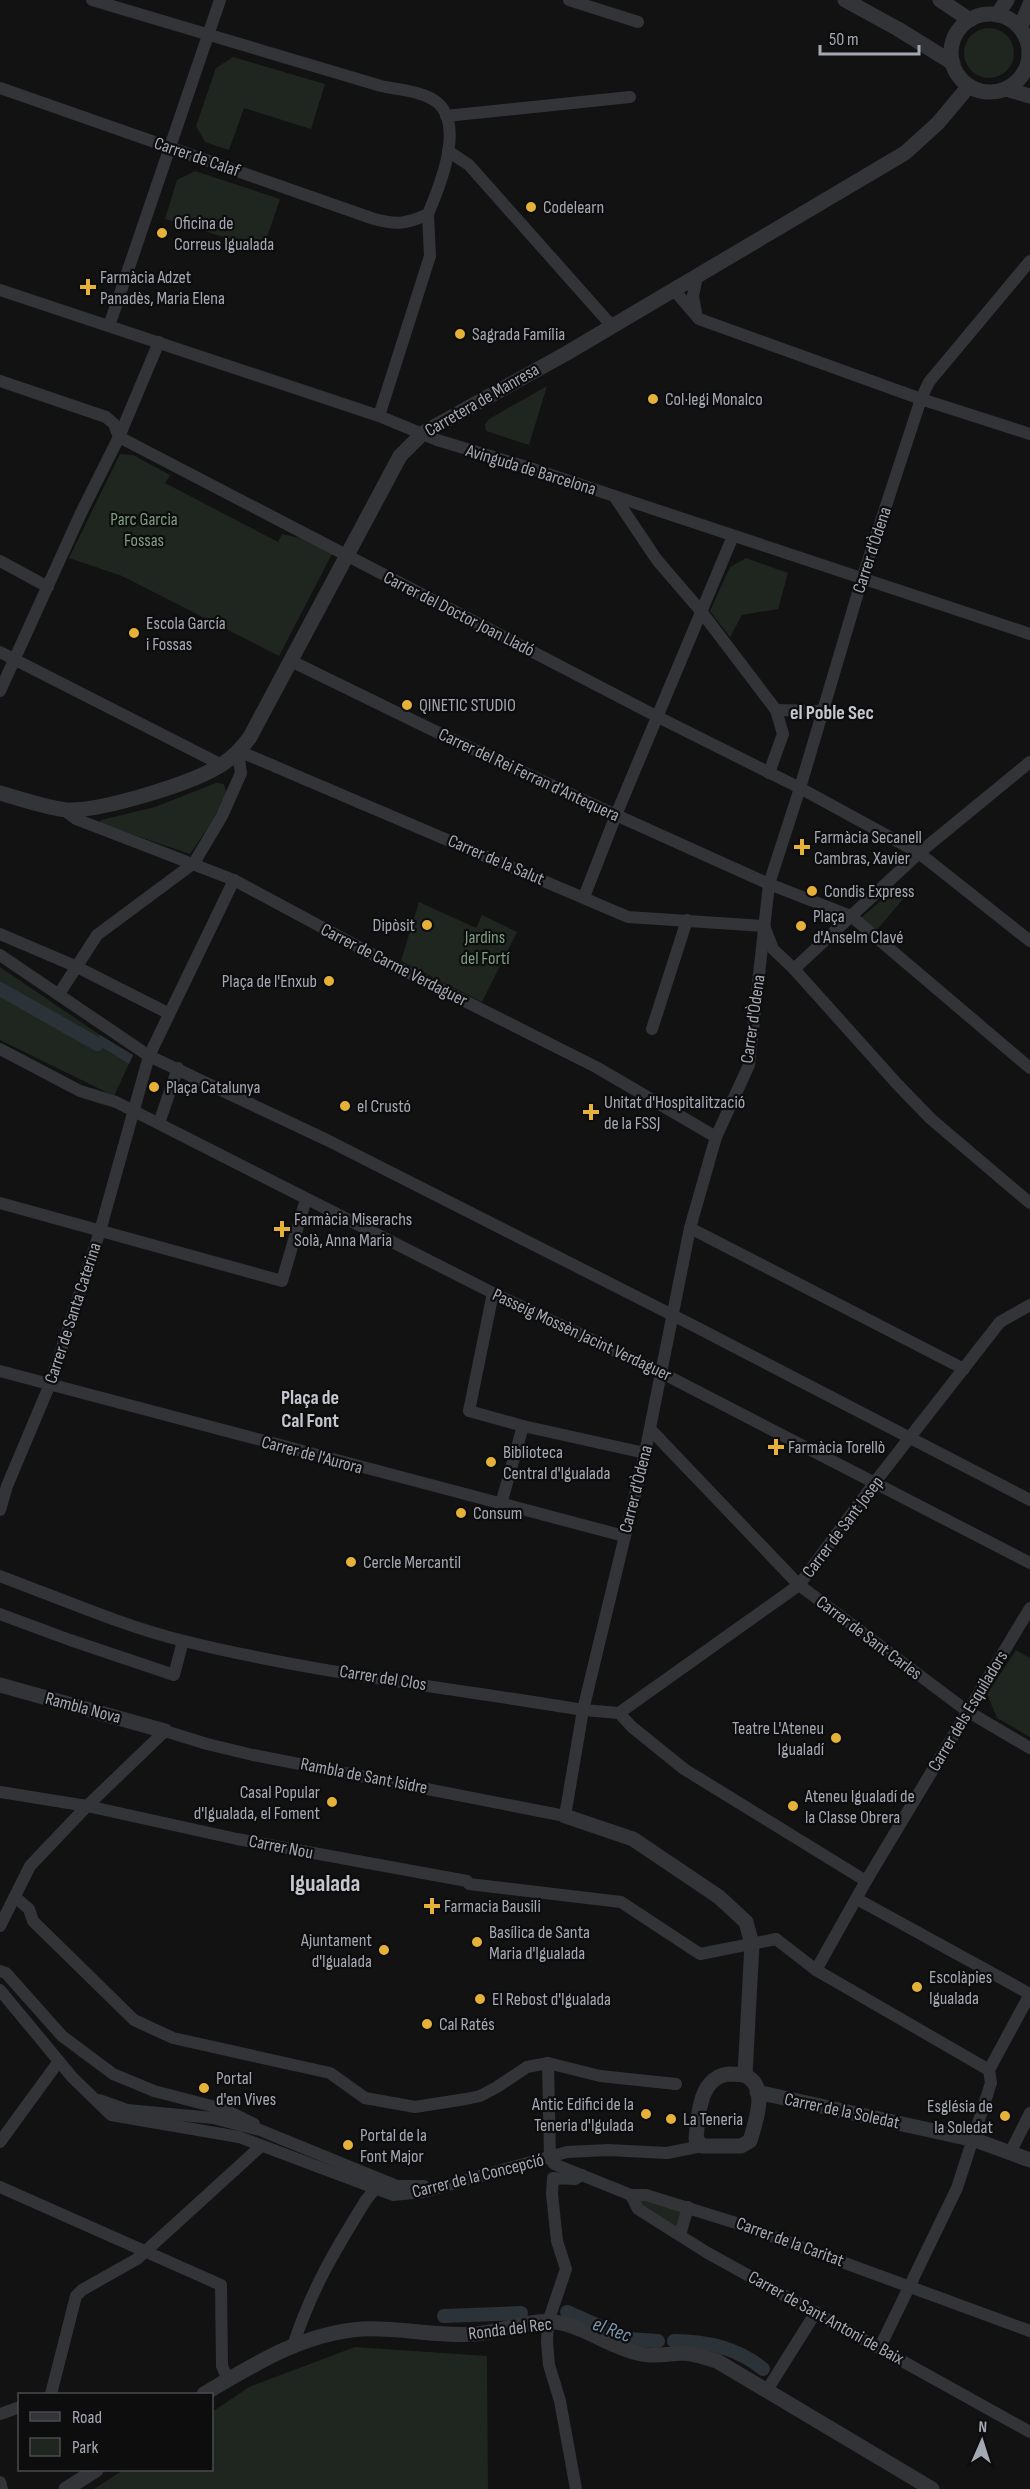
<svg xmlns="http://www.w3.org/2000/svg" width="1030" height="2489" font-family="'Sofia Sans Condensed',sans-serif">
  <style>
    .green { fill: #1e261f }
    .water { fill: #2b3238 }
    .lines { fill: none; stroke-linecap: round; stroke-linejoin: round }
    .canal { stroke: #2b3238; stroke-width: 14 }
    .minor { stroke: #333438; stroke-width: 12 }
    .tertiary { stroke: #333438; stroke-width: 15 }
    .poi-dot { fill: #e5b138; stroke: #0d0d0e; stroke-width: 2 }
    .labels { text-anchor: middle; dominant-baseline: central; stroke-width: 4.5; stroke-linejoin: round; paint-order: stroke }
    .street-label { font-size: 18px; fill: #a4a8b3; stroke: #0d0d0e }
    .poi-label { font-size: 18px; fill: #a4a8b3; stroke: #0d0d0e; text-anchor: start }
    .park-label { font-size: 18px; fill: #7c9d7f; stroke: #0d0d0e }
    .neighbourhood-label { font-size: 20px; font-weight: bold; fill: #c5c7cf; stroke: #0d0d0e }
    .water-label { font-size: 20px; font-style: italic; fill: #7d94ac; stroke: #0d0d0e }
    .district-label { font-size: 24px; font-weight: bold; fill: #c5c7cf; stroke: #0d0d0e }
  </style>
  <rect width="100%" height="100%" fill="#121213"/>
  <!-- green -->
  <g class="green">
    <circle cx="989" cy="53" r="25"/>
    <path d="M233,57L325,84L311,129L244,108L229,150L205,142L196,126L216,68Z"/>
    <path d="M195,171L280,199L263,249L165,219L177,180Z"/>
    <path d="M547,386L529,445L486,431L485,424L489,419Z"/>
    <path d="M120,454L133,455L170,475L165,483L278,542L282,534L309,540L332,554L279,656L122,576L69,558Z"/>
    <path d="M746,558L788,573L778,609L742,615L730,637L710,611L730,567Z"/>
    <path d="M216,783L224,784L227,794L211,823L190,854L99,823L101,820L155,807Z"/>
    <path d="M899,885L908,893L876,931L861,918Z"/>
    <path d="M419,902L476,928L482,915L517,932L482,1002L401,961Z"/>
    <path d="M0,967L100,1035L133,1055L114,1096L0,1040Z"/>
    <path d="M1016,1650L1030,1658V1737L997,1718L987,1694Z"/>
    <path d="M631,2195L688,2207L680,2235L638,2209Z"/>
    <path d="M355,2347L487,2356L488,2489H94L123,2470H212V2412L249,2387Z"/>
  </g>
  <!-- water -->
  <path class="water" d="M100,1035L133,1055L129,1064L97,1044Z"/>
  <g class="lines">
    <!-- canal -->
    <g class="canal">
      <path d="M0,989L97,1044"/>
      <path d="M567,2312L628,2339L658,2341"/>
      <path d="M444,2316L521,2313"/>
      <path d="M674,2341C707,2341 738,2348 763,2369"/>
    </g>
    <!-- minor -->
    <g class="minor">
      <path d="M569,0L638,22"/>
      <path d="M0,88L374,219C397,225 407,224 428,214C439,188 464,128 439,104C426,91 398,90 381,86L92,0"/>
      <path d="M446,116L630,97"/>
      <path d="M448,151L469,165L611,325"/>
      <path d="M0,290L379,416L437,440L530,468L1030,634"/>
      <path d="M674,290L699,319L921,399L1030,434"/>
      <path d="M696,313L693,296L697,276"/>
      <path d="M109,326L220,0"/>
      <path d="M0,381L106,417L114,424L119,437L658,717L800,788L919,853L1030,941"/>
      <path d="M379,416L430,256L428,214"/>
      <path d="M614,496L657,560L700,610L776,710L783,734L769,773"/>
      <path d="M0,561L48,587"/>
      <path d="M0,652L222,765"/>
      <path d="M291,661L449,738L616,815L769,884L851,916L1030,1068"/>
      <path d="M0,691L81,513L119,437L159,342"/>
      <path d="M776,710L822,711"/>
      <path d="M64,810L76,819L234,880L381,959L596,1067L716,1137"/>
      <path d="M584,897L616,815L733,536"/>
      <path d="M0,934L75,966L168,1013"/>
      <path d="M0,955L149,1056L327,1140L698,1328L1030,1500"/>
      <path d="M794,969L919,853L1030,762"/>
      <path d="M59,994L97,935L194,863L222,816L241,773L238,753L248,755L628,917L764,926L773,949L794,969L898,1085L931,1119L1030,1203"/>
      <path d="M652,1029L687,920"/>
      <path d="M0,1049L80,1091L116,1102L493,1293L662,1373L1030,1563"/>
      <path d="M159,1123L178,1068"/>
      <path d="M0,1203L282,1281L306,1199"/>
      <path d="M690,1228L964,1369"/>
      <path d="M493,1293L469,1411L523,1426L645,1453"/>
      <path d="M0,1371L624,1536"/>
      <path d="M650,1429L799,1585L967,1711L1030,1748"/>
      <path d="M501,1504L523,1426"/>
      <path d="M0,1510L7,1486L50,1384L100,1231L149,1056L234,880"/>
      <path d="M0,1576C59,1598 123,1626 184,1641C314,1673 451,1688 583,1710L619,1713"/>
      <path d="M0,1614L70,1640L174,1675L183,1641"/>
      <path d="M619,1713L799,1585L875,1482L1000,1322L1030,1305"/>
      <path d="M619,1713L632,1727L684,1769L866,1881"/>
      <path d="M0,1792L87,1806L237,1839L467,1881L469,1884L621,1902L700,1954L776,1939L816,1970L989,2070"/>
      <path d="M15,1897L29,1909L33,1921L134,2020L173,2038L330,2073L365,2098L415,2107L466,2099L480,2096L497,2087L527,2067L548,2063L600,2076L676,2084"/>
      <path d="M857,1899L1030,1994L989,2070L991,2083L957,2188L880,2347"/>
      <path d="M0,1926L30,1866L87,1806L165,1731L207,1744L253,1755L565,1816L583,1710L645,1453L690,1228L716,1137L749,1065L769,884L800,788L862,579L921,399L929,382L1030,261"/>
      <path d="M816,1970L866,1881L1030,1608"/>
      <path d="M0,1971L6,1973L62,2036L113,2074L154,2091L223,2109L254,2124"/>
      <path d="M0,1990L72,2077L111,2115L239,2137L393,2195L423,2192L567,2152L608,2150L667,2153L702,2146"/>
      <path d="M548,2063L550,2158L554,2164L631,2195H646L736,2223L1030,2331"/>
      <path d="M99,2100L127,2110L213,2118L260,2130L397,2186H424"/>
      <path d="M0,2142L59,2061"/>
      <path d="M1010,2153L1030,2113"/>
      <path d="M0,2187L221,2285L222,2366L228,2380"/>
      <path d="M631,2195L638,2209L706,2252L1030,2432"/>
      <path d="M680,2235L688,2207"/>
      <path d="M293,2346C311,2290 335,2250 366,2200L375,2189"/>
      <path d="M767,2390L816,2312"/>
      <path d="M51,2394L76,2296L82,2290L137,2259L261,2146"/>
      <path d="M0,2414L20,2407"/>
      <path d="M0,2482L2,2489"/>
      <path d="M576,2489L560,2401L549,2365L547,2342L548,2322L566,2269L557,2241L552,2194L553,2178L575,2179L582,2175"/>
    </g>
    <!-- tertiary -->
    <g class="tertiary">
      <path d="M845,0L898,29L953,63"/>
      <path d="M940,0L970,20"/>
      <circle cx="990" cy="53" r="39"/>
      <path d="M997,15L1007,0"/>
      <path d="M1020,28L1030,4"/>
      <path d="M1006,89L1030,96"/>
      <path d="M0,793C17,798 51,809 67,810C102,811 195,783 224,763C235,756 242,748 250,737L400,456L423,433L567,353L905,153L938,123L969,86"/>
      <path d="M0,1685L165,1731"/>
      <path d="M565,1816L633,1839L719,1897L746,1922L752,1944L745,2075"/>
      <path d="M729,2074C735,2074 743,2074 748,2077C768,2089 755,2124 750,2141L741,2146H702L696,2139C698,2116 699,2077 729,2074Z"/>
      <path d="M757,2092L975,2140L1030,2160"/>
      <path d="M204,2394C253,2365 303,2333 362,2329C400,2327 438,2337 475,2334C503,2332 533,2317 561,2323C587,2328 611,2348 641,2354C656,2357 667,2354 682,2353C694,2353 705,2358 717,2361L932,2489"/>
      <path d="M66,2489L96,2470"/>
    </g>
  </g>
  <!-- markers -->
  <g class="poi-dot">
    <circle cx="531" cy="207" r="6"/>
    <circle cx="162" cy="233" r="6"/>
    <path d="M85 278h6v6h6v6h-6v6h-6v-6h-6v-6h6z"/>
    <circle cx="460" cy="334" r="6"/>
    <circle cx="653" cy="399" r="6"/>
    <circle cx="134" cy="633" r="6"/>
    <circle cx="407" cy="705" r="6"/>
    <path d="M799 838h6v6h6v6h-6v6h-6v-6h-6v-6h6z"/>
    <circle cx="812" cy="891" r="6"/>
    <circle cx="427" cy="925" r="6"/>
    <circle cx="801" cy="926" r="6"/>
    <circle cx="329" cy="981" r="6"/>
    <circle cx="154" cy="1087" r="6"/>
    <circle cx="345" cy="1106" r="6"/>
    <path d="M588 1103h6v6h6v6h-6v6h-6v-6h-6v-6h6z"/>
    <path d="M279 1220h6v6h6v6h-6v6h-6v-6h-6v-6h6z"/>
    <path d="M773 1438h6v6h6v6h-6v6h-6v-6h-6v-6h6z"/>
    <circle cx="491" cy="1462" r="6"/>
    <circle cx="461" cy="1513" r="6"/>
    <circle cx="351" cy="1562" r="6"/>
    <circle cx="836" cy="1738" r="6"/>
    <circle cx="332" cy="1802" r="6"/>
    <circle cx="793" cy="1806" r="6"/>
    <path d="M429 1897h6v6h6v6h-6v6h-6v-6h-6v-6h6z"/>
    <circle cx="477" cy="1942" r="6"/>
    <circle cx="384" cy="1950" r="6"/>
    <circle cx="917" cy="1987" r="6"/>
    <circle cx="480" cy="1999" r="6"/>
    <circle cx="427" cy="2024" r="6"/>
    <circle cx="204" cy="2088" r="6"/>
    <circle cx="646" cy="2114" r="6"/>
    <circle cx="1005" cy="2116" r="6"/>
    <circle cx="671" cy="2119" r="6"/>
    <circle cx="348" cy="2145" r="6"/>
  </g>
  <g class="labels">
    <!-- street labels -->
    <g class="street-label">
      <text transform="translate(197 157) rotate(19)">Carrer de Calaf</text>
      <text transform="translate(482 400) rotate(-30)">Carretera de Manresa</text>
      <text transform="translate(531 470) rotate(17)">Avinguda de Barcelona</text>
      <text transform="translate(872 550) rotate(-72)">Carrer d'Òdena</text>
      <text transform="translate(459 614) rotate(27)">Carrer del Doctor Joan Lladó</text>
      <text transform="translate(529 775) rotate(25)">Carrer del Rei Ferran d'Antequera</text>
      <text transform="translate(496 860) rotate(23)">Carrer de la Salut</text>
      <text transform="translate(394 965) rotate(27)">Carrer de Carme Verdaguer</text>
      <text transform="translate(753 1019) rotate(-82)">Carrer d'Òdena</text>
      <text transform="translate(73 1313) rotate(-72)">Carrer de Santa Caterina</text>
      <text transform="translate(582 1335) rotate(25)">Passeig Mossèn Jacint Verdaguer</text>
      <text transform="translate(312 1455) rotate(15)">Carrer de l'Aurora</text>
      <text transform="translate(636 1489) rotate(-76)">Carrer d'Òdena</text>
      <text transform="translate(843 1527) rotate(-53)">Carrer de Sant Josep</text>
      <text transform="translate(869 1638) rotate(37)">Carrer de Sant Carles</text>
      <text transform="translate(383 1678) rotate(9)">Carrer del Clos</text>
      <text transform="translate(83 1708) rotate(15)">Rambla Nova</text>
      <text transform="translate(968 1711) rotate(-59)">Carrer dels Esquiladors</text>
      <text transform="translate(364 1776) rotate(11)">Rambla de Sant Isidre</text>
      <text transform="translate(281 1847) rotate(11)">Carrer Nou</text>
      <text transform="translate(842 2111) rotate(12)">Carrer de la Soledat</text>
      <text transform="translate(478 2176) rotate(-14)">Carrer de la Concepció</text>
      <text transform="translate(790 2242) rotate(20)">Carrer de la Caritat</text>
      <text transform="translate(826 2318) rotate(29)">Carrer de Sant Antoni de Baix</text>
      <text transform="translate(510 2329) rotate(-7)">Ronda del Rec</text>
    </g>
    <!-- poi labels -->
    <g class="poi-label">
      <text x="543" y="207">Codelearn</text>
      <text x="174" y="223">Oficina de<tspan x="174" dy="21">Correus Igualada</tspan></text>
      <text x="100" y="277">Farmàcia Adzet<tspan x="100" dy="21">Panadès, Maria Elena</tspan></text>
      <text x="472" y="334">Sagrada Família</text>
      <text x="665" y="399">Col·legi Monalco</text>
      <text x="146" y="623">Escola García<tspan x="146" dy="21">i Fossas</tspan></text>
      <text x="419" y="705">QINETIC STUDIO</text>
      <text x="814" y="837">Farmàcia Secanell<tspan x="814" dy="21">Cambras, Xavier</tspan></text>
      <text x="824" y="891">Condis Express</text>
      <text x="813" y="916">Plaça<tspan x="813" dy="21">d'Anselm Clavé</tspan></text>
      <text x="415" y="925" text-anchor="end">Dipòsit</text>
      <text x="317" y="981" text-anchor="end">Plaça de l'Enxub</text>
      <text x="166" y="1087">Plaça Catalunya</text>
      <text x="604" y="1102">Unitat d'Hospitalització<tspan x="604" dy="21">de la FSSJ</tspan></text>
      <text x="357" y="1106">el Crustó</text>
      <text x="294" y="1219">Farmàcia Miserachs<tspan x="294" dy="21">Solà, Anna Maria</tspan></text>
      <text x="788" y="1447">Farmàcia Torellò</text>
      <text x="503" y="1452">Biblioteca<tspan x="503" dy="21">Central d'Igualada</tspan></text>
      <text x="473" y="1513">Consum</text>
      <text x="363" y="1562">Cercle Mercantil</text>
      <text x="824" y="1728" text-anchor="end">Teatre L'Ateneu<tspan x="824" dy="21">Igualadí</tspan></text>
      <text x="320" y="1792" text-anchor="end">Casal Popular<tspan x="320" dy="21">d'Igualada, el Foment</tspan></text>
      <text x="805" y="1796">Ateneu Igualadí de<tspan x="805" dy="21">la Classe Obrera</tspan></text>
      <text x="444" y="1906">Farmacia Bausili</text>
      <text x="489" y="1932">Basílica de Santa<tspan x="489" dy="21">Maria d'Igualada</tspan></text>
      <text x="372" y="1940" text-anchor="end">Ajuntament<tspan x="372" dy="21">d'Igualada</tspan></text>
      <text x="929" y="1977">Escolàpies<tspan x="929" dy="21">Igualada</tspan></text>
      <text x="492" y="1999">El Rebost d'Igualada</text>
      <text x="439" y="2024">Cal Ratés</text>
      <text x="216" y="2078">Portal<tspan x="216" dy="21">d'en Vives</tspan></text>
      <text x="634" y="2104" text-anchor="end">Antic Edifici de la<tspan x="634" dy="21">Teneria d'Igulada</tspan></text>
      <text x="993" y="2106" text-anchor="end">Església de<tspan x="993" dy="21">la Soledat</tspan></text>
      <text x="683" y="2119">La Teneria</text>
      <text x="360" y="2135">Portal de la<tspan x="360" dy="21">Font Major</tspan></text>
    </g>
    <!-- park labels -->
    <g class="park-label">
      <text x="144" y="519">Parc Garcia<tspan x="144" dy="21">Fossas</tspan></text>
      <text x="485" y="937">Jardins<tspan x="485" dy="21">del Fortí</tspan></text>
    </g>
    <!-- neighbourhood labels -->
    <g class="neighbourhood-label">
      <text x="832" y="713">el Poble Sec</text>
      <text x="310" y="1398">Plaça de<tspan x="310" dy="23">Cal Font</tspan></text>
    </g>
    <!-- water labels -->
    <g class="water-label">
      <text transform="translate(612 2330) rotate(20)">el Rec</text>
    </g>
    <!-- district labels -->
    <g class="district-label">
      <text x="325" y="1883">Igualada</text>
    </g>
  </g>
  <!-- legend -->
  <rect x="18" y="2393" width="195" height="78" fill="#0d0d0e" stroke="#494b50" stroke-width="1.5"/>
  <rect x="30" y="2412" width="30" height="9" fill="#333438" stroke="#494b50" stroke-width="1.5"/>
  <text x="72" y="2423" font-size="18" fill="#a4a8b3">Road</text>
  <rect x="30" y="2438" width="30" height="18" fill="#1e261f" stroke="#494b50" stroke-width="1.5"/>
  <text x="72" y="2453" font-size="18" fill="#a4a8b3">Park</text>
  <!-- north arrow -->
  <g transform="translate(982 2441) rotate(3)" stroke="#0d0d0e" stroke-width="4.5" paint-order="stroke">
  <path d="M0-4.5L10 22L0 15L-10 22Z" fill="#a4a8b3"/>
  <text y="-9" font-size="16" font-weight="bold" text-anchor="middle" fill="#a4a8b3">N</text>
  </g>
  <!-- scale -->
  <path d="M820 45v9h99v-9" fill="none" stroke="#a4a8b3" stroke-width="3"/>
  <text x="829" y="45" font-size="18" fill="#a4a8b3" stroke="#0d0d0e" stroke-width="4.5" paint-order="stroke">50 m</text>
</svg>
